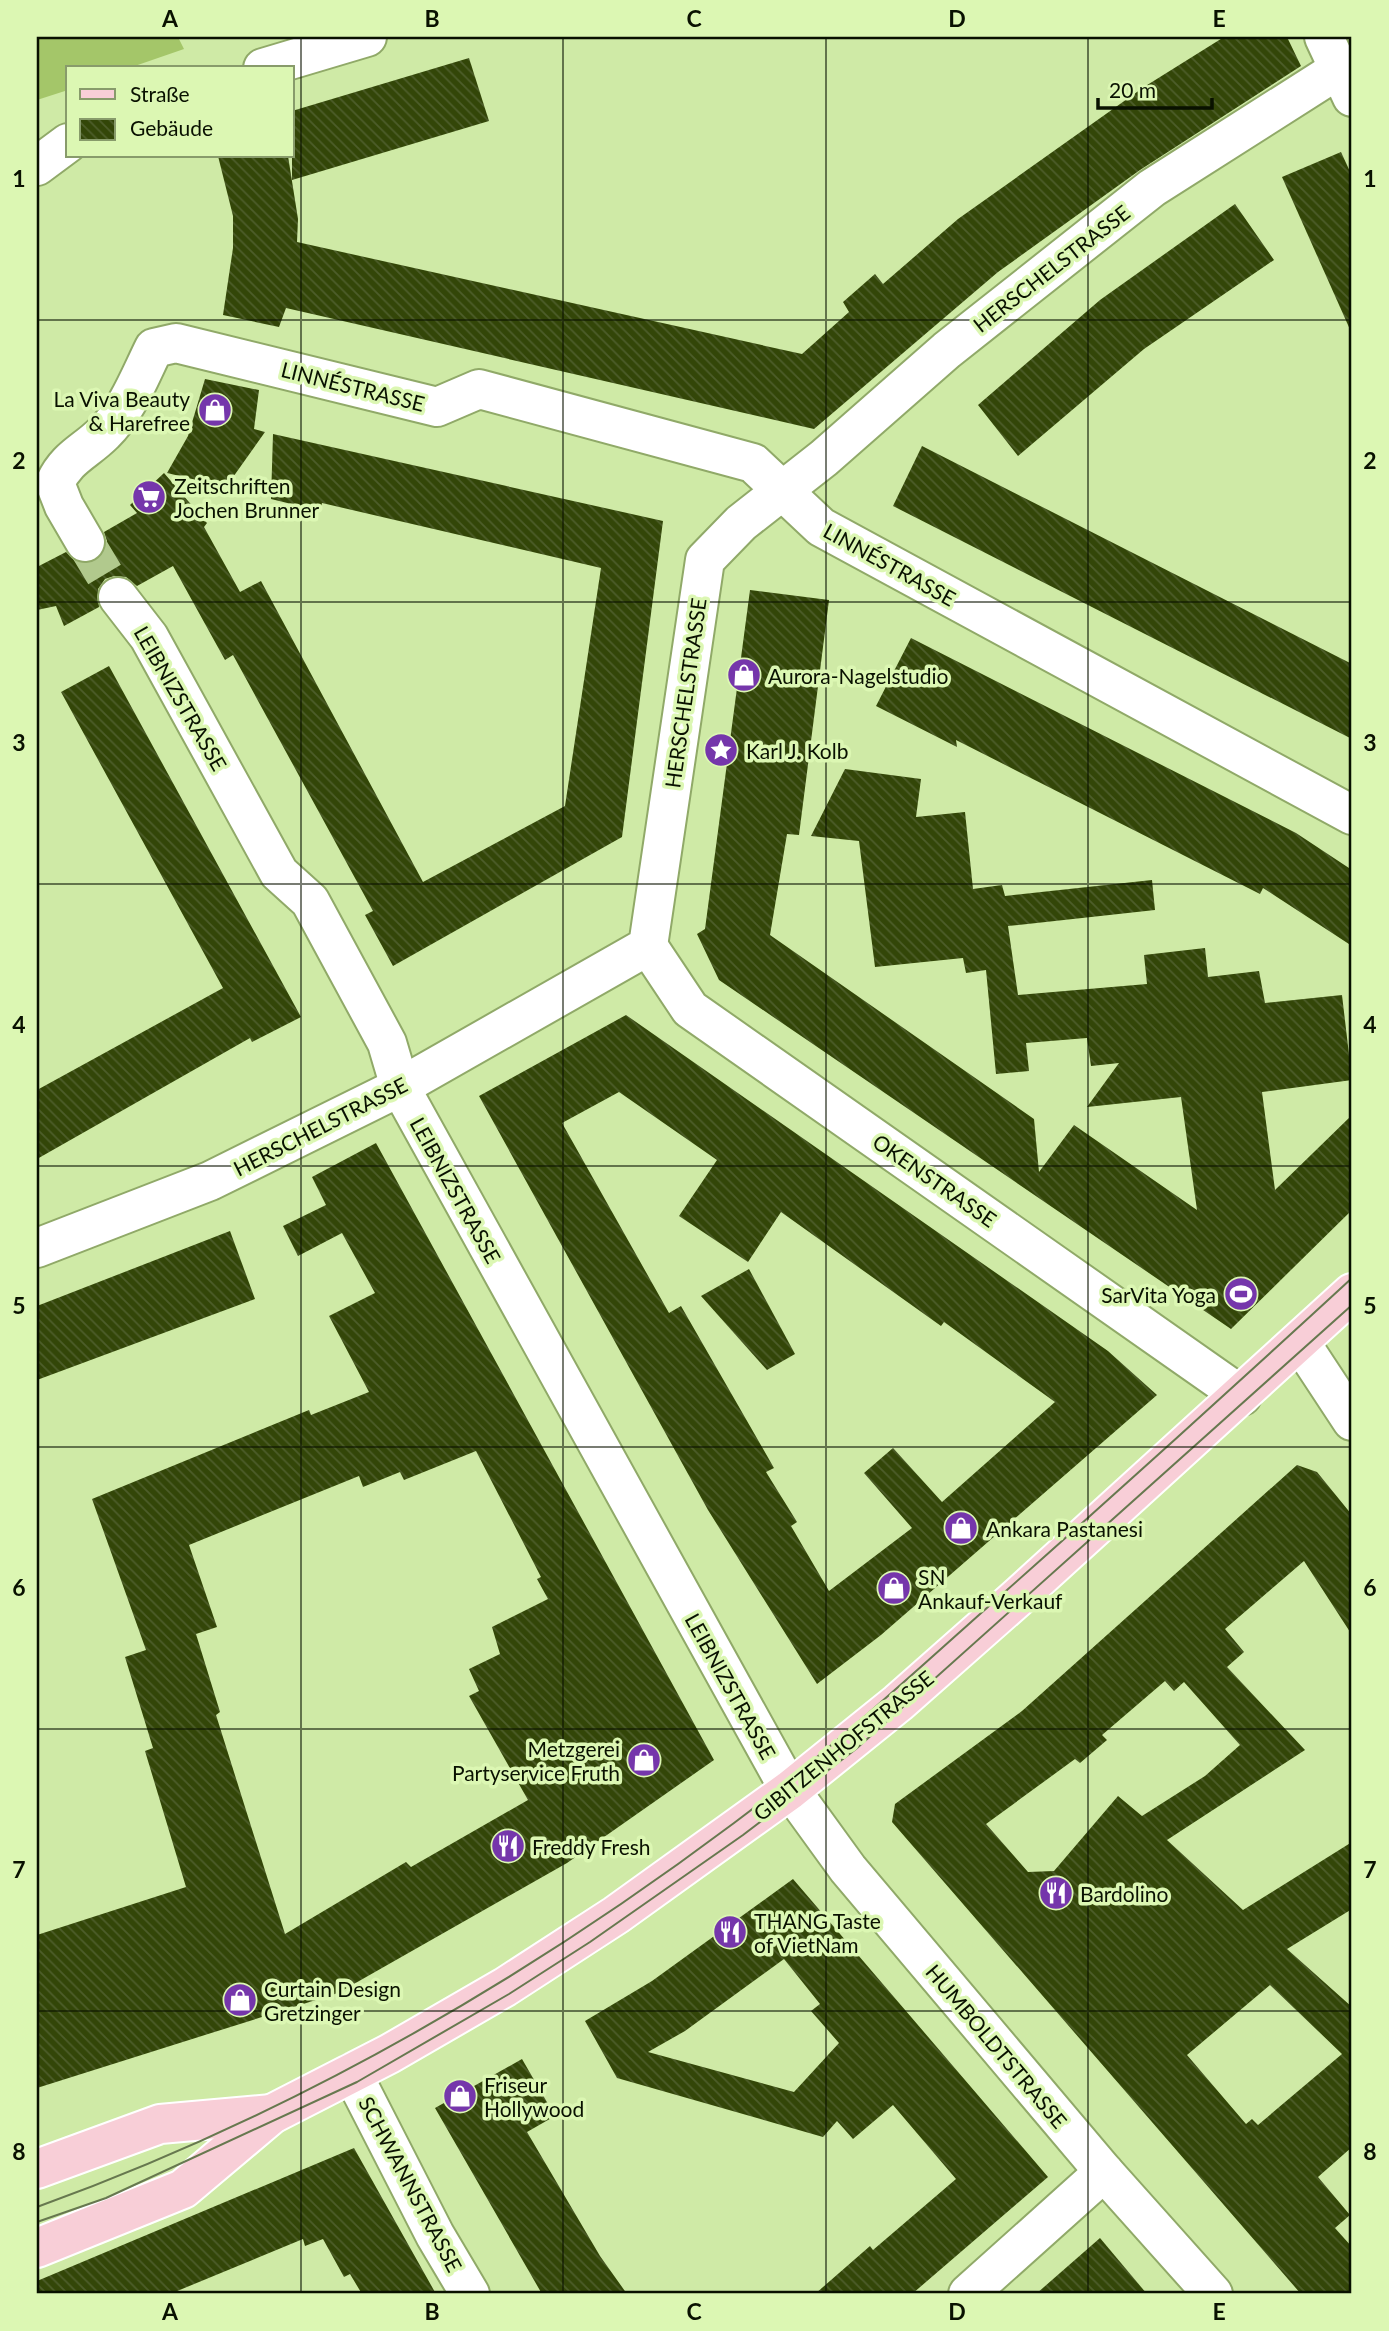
<svg xmlns="http://www.w3.org/2000/svg" width="1389" height="2331" font-family="Lato,sans-serif">
  <style>
    .green { fill: #a4c669 }
    .building { fill: url(#building-back-hatch); fill-rule: evenodd }
    .lines { fill: none; stroke-linecap: round; stroke-linejoin: round }
    .minor-tunnel { stroke: #b1c98d; stroke-width: 38; stroke-dasharray: 38 19; stroke-linecap: butt }
    .minor-casing { stroke: #90a968; stroke-width: 42 }
    .major-casing { stroke: #fff; stroke-width: 42 }
    .minor { stroke: #fff; stroke-width: 38 }
    .major { stroke: #f8ced7; stroke-width: 38 }
    .tram { stroke: #67784f; stroke-width: 2 }
    .grid { fill: none; stroke: #091100; stroke-width: 2; stroke-opacity: 0.55 }
    .labels { text-anchor: middle; dominant-baseline: central; stroke-width: 7; stroke-linejoin: round; paint-order: stroke }
    .street-label { font-size: 21px; fill: #091100; stroke: #dcf7b3 }
    .poi-label { font-size: 21px; fill: #091100; stroke: #dcf7b3; text-anchor: start }
    .neatline { fill: none; stroke: #091100; stroke-width: 2.5 }
    .grid-label { font-size: 23px; text-anchor: middle; font-weight: bold; fill: #091100 }
  </style>
  <defs>
    <pattern id="building-back-hatch" width="6" height="6" patternUnits="userSpaceOnUse" patternTransform="scale(1.75)"><rect width="6" height="6" fill="#334608"/><path d="M-1 5l2 2M0 0l6 6M5-1l2 2" fill="none" stroke="#4d5d2a"/></pattern>
  </defs>
  <rect width="100%" height="100%" fill="#cfeaa6"/>
  <!-- green -->
  <path class="green" d="M37,37H178L184,49L129,68H68V90L37,100Z"/>
  <!-- building -->
  <g class="building">
    <path d="M1224,37H1287L1301,66L1140,170L998,272L814,429L286,308L279,327L223,315L233,248V216L218,156H288L298,219L297,242L802,354L849,312L843,302L875,274L883,284L958,219L1144,87Z"/>
    <path d="M469,58L489,121L292,180V111Z"/>
    <path d="M1341,152L1352,176V334L1282,177Z"/>
    <path d="M1235,204L1274,260L1144,349L1018,456L978,405L1100,300Z"/>
    <path d="M205,379L259,390L254,429L265,432L226,487L167,473L188,436Z"/>
    <path d="M273,434L663,521L622,837L393,966L365,915L373,911L233,655L225,660L173,566L137,586L126,577L114,576L105,579L98,589L99,607L64,626L56,606L37,610V567L66,552L75,561L86,564L97,560L104,552L107,541L104,532L137,513L130,505L164,473L207,523L204,527L240,592L261,581L423,882L565,806L601,568L322,503L320,511L271,499Z"/>
    <path d="M922,446L1352,664V739L893,506Z"/>
    <path d="M750,590L829,600L799,835L787,834L770,935L1034,1119L1039,1172L1074,1125L1197,1210L1181,1097L1087,1107L1119,1063L1091,1066L1087,1038L1026,1043L1029,1071L996,1074L986,970L966,973L963,958L875,967L859,841L811,836L845,769L921,779L916,817L965,812L973,889L1002,885L1005,896L1152,880L1155,910L1008,926L1018,995L1147,984L1144,955L1205,948L1208,977L1259,971L1265,1003L1342,995L1352,1080L1262,1092L1275,1190L1352,1115V1210L1231,1329L719,980L697,934L705,929Z"/>
    <path d="M911,638L1296,833L1352,870V946L1263,888L1260,894L956,740L957,747L876,706Z"/>
    <path d="M109,666L301,1017L252,1042L250,1038L37,1159V1090L223,988L61,692Z"/>
    <path d="M626,1015L1108,1351L1157,1395L881,1635L817,1684L708,1510L479,1096ZM619,1092L717,1160L679,1216L748,1262L781,1212L941,1326L944,1322L1055,1402L942,1502L893,1448L864,1473L912,1528L829,1591L791,1526L797,1522L766,1472L774,1468L681,1306L669,1313L562,1123Z"/>
    <path d="M376,1143L714,1760L567,1863L338,1993L37,2088V1935L186,1887L145,1751L153,1748L125,1657L146,1650L92,1499L309,1410L311,1415L369,1392L329,1316L375,1293L342,1233L298,1256L283,1226L326,1205L312,1177ZM476,1451L541,1577L537,1579L548,1599L492,1627L500,1654L469,1669L479,1691L469,1696L528,1800L411,1867L406,1862L285,1934L216,1715L220,1712L196,1634L217,1627L189,1545L359,1476L363,1487L400,1472L404,1480Z"/>
    <path d="M230,1231L255,1299L37,1380V1306Z"/>
    <path d="M749,1269L795,1354L767,1370L701,1296Z"/>
    <path d="M1297,1465L1317,1472L1352,1515V1635L1304,1561L1225,1629L1244,1652L1227,1667L1305,1750L1167,1840L1243,1910L1352,1842V1909L1287,1949L1352,2007V2147L1318,2177L1350,2215L1335,2228L1352,2247V2294H1301L892,1822L895,1804L1022,1711ZM1165,1681L1174,1691L1184,1682L1240,1745L1205,1776L1142,1816L1118,1796L1054,1871L1028,1872L986,1824L1075,1759L1080,1763L1107,1740L1102,1735ZM1270,1985L1342,2054L1258,2125L1252,2119L1246,2124L1187,2055Z"/>
    <path d="M793,1879L1048,2177L912,2294H815L870,2246L873,2250L956,2179L893,2105L853,2139L837,2121L823,2137L617,2078L585,2021L652,1981ZM784,1959L820,2004L811,2011L839,2043L794,2092L648,2052L685,2031Z"/>
    <path d="M522,2059L555,2116L527,2132L600,2256L627,2294H542L435,2108Z"/>
    <path d="M354,2148L436,2294H362L350,2274L344,2277L323,2239L305,2246L303,2239L170,2294H37V2281Z"/>
    <path d="M1100,2238L1147,2294H1036Z"/>
  </g>
  <g class="lines">
    <!-- minor-tunnel -->
    <path class="minor-tunnel" d="M85,542L118,597"/>
    <!-- minor casing -->
    <g class="minor-casing">
      <g id="minor">
        <path d="M1324,37L1352,97"/>
        <path d="M263,68L367,37"/>
        <path d="M37,166L68,143"/>
        <path d="M85,542L64,506L55,483C67,457 85,452 104,433C127,411 140,376 154,348L176,343L437,407L479,389L753,463L821,527L1352,815"/>
        <path d="M118,597L149,637L279,873L310,901L387,1043L400,1087L785,1782L848,1869L1104,2172L1213,2294"/>
        <path d="M648,946L690,1009L1242,1396"/>
        <path d="M37,1248L210,1181L400,1087L648,946L705,560L741,523L824,458L947,350L1152,188L1339,69"/>
        <path d="M1300,1342L1352,1421"/>
        <path d="M352,2073L435,2235L470,2294"/>
        <path d="M968,2294L1104,2172"/>
      </g>
    </g>
    <!-- major casing -->
    <g class="major-casing">
      <g id="major">
        <path d="M37,2169L160,2124L272,2114"/>
        <path d="M37,2248L183,2189L272,2114L389,2054L505,1987L616,1915L790,1790L898,1703L1017,1598L1352,1293"/>
      </g>
    </g>
    <!-- minor -->
    <use href="#minor" class="minor"/>
    <!-- major -->
    <use href="#major" class="major"/>
    <!-- tram -->
    <g class="tram">
      <path d="M37,2207C287,2117 522,1982 734,1823C830,1751 918,1669 1007,1590C1123,1487 1238,1383 1352,1278"/>
      <path d="M37,2222L106,2198L357,2082L509,1994L590,1942L743,1835L856,1749L1352,1305"/>
    </g>
  </g>
  <!-- grid -->
  <path class="grid" d="M301,37V2294M563,37V2294M826,37V2294M1088,37V2294M37,320H1352M37,602H1352M37,884H1352M37,1166H1352M37,1447H1352M37,1729H1352M37,2011H1352"/>
  <!-- icons -->
  <defs>
    <g id="shop-disc" transform="scale(1.75)"><circle r="9.5" fill="#7536ab" stroke="#dcf7b3"/><path d="M-5-2.5h2.3a2.7 3.5 0 0 1 5.4 0H5L5.5 6h-11ZM-1.5-2.5h3a1.5 2.3 0 0 0-3 0Z" fill="#fff"/></g>
    <g id="supermarket-disc" transform="scale(1.75)"><circle r="9.5" fill="#7536ab" stroke="#dcf7b3"/><path d="M-6-5.5h2.5l.6 2H6L4.5 2H-2.5L-4.4-4H-6ZM-1.5 3.2a1.3 1.3 0 1 0 .1 0ZM3 3.2a1.3 1.3 0 1 0 .1 0Z" fill="#fff"/></g>
    <g id="sight-disc" transform="scale(1.75)"><circle r="9.5" fill="#7536ab" stroke="#dcf7b3"/><path d="M0-6L1.8-2.2L6-1.7L2.9 1.2L3.7 5.4L0 3.3L-3.7 5.4L-2.9 1.2L-6-1.7L-1.8-2.2Z" fill="#fff"/></g>
    <g id="stadium-disc" transform="scale(1.75)"><circle r="9.5" fill="#7536ab" stroke="#dcf7b3"/><path d="M0-5a6.5 5 0 1 0 0 10a6.5 5 0 1 0 0-10ZM-3.5-1.8h7v3.6h-7Z" fill="#fff"/></g>
    <g id="restaurant-disc" transform="scale(1.75)"><circle r="9.5" fill="#7536ab" stroke="#dcf7b3"/><path d="M-5-6h1v4h1v-4h1v4h1v-4h1v5L-1.5 .5V6h-2V.5L-5-1ZM5-6V6H3V1.5H1.5Q1.5-4 5-6Z" fill="#fff"/></g>
  </defs>
  <g fill-rule="evenodd">
    <use href="#shop-disc" x="215" y="410"/>
    <use href="#supermarket-disc" x="149" y="497"/>
    <use href="#shop-disc" x="744" y="675"/>
    <use href="#sight-disc" x="721" y="750"/>
    <use href="#stadium-disc" x="1241" y="1294"/>
    <use href="#shop-disc" x="961" y="1528"/>
    <use href="#shop-disc" x="894" y="1588"/>
    <use href="#shop-disc" x="644" y="1760"/>
    <use href="#restaurant-disc" x="508" y="1846"/>
    <use href="#restaurant-disc" x="1056" y="1893"/>
    <use href="#restaurant-disc" x="730" y="1932"/>
    <use href="#shop-disc" x="240" y="2000"/>
    <use href="#shop-disc" x="460" y="2096"/>
  </g>
  <g class="labels">
    <!-- street labels -->
    <g class="street-label">
      <text transform="translate(1051 268) rotate(-38)">HERSCHELSTRASSE</text>
      <text transform="translate(353 386) rotate(14)">LINNÉSTRASSE</text>
      <text transform="translate(890 564) rotate(29)">LINNÉSTRASSE</text>
      <text transform="translate(685 693) rotate(-82)">HERSCHELSTRASSE</text>
      <text transform="translate(181 698) rotate(60)">LEIBNIZSTRASSE</text>
      <text transform="translate(320 1126) rotate(-27)">HERSCHELSTRASSE</text>
      <text transform="translate(935 1180) rotate(35)">OKENSTRASSE</text>
      <text transform="translate(456 1190) rotate(61)">LEIBNIZSTRASSE</text>
      <text transform="translate(731 1686) rotate(61)">LEIBNIZSTRASSE</text>
      <text transform="translate(843 1745) rotate(-39)">GIBITZENHOFSTRASSE</text>
      <text transform="translate(997 2046) rotate(50)">HUMBOLDTSTRASSE</text>
      <text transform="translate(411 2184) rotate(62)">SCHWANNSTRASSE</text>
    </g>
    <!-- poi labels -->
    <g class="poi-label">
      <text x="190" y="398" text-anchor="end">La Viva Beauty<tspan x="190" dy="24">&amp; Harefree</tspan></text>
      <text x="174" y="485">Zeitschriften<tspan x="174" dy="24">Jochen Brunner</tspan></text>
      <text x="768" y="675">Aurora-Nagelstudio</text>
      <text x="746" y="750">Karl J. Kolb</text>
      <text x="1216" y="1294" text-anchor="end">SarVita Yoga</text>
      <text x="986" y="1528">Ankara Pastanesi</text>
      <text x="918" y="1576">SN<tspan x="918" dy="24">Ankauf-Verkauf</tspan></text>
      <text x="620" y="1748" text-anchor="end">Metzgerei<tspan x="620" dy="24">Partyservice Fruth</tspan></text>
      <text x="532" y="1846">Freddy Fresh</text>
      <text x="1080" y="1893">Bardolino</text>
      <text x="754" y="1920">THANG Taste<tspan x="754" dy="24">of VietNam</tspan></text>
      <text x="264" y="1988">Curtain Design<tspan x="264" dy="24">Gretzinger</tspan></text>
      <text x="484" y="2084">Friseur<tspan x="484" dy="24">Hollywood</tspan></text>
    </g>
  </g>
  <!-- border -->
  <rect width="1389" height="2331" fill="none" stroke="#dcf7b3" stroke-width="77"/>
  <!-- legend -->
  <rect x="66" y="66" width="228" height="91" fill="#dcf7b3" stroke="#889b6b" stroke-width="2"/>
  <rect x="80" y="89" width="35" height="10" fill="#f8ced7" stroke="#889b6b" stroke-width="2"/>
  <text x="130" y="102" font-size="21" fill="#091100">Straße</text>
  <rect x="80" y="119" width="35" height="21" fill="url(#building-back-hatch)" stroke="#889b6b" stroke-width="2"/>
  <text x="130" y="136" font-size="21" fill="#091100">Gebäude</text>
  <!-- scale -->
  <path d="M1098 98v10h114v-10" fill="none" stroke="#091100" stroke-width="3.5"/>
  <text x="1109" y="98" font-size="21" fill="#091100" stroke="#dcf7b3" stroke-width="5" paint-order="stroke">20 m</text>
  <rect x="38" y="38" width="1312" height="2254" class="neatline"/>
  <g class="grid-label">
    <text x="170" y="27">A</text>
    <text x="432" y="27">B</text>
    <text x="694" y="27">C</text>
    <text x="957" y="27">D</text>
    <text x="1219" y="27">E</text>
    <text x="19" y="187">1</text>
    <text x="1370" y="187">1</text>
    <text x="19" y="469">2</text>
    <text x="1370" y="469">2</text>
    <text x="19" y="751">3</text>
    <text x="1370" y="751">3</text>
    <text x="19" y="1033">4</text>
    <text x="1370" y="1033">4</text>
    <text x="19" y="1314">5</text>
    <text x="1370" y="1314">5</text>
    <text x="19" y="1596">6</text>
    <text x="1370" y="1596">6</text>
    <text x="19" y="1878">7</text>
    <text x="1370" y="1878">7</text>
    <text x="19" y="2160">8</text>
    <text x="1370" y="2160">8</text>
    <text x="170" y="2320">A</text>
    <text x="432" y="2320">B</text>
    <text x="694" y="2320">C</text>
    <text x="957" y="2320">D</text>
    <text x="1219" y="2320">E</text>
  </g>
</svg>
